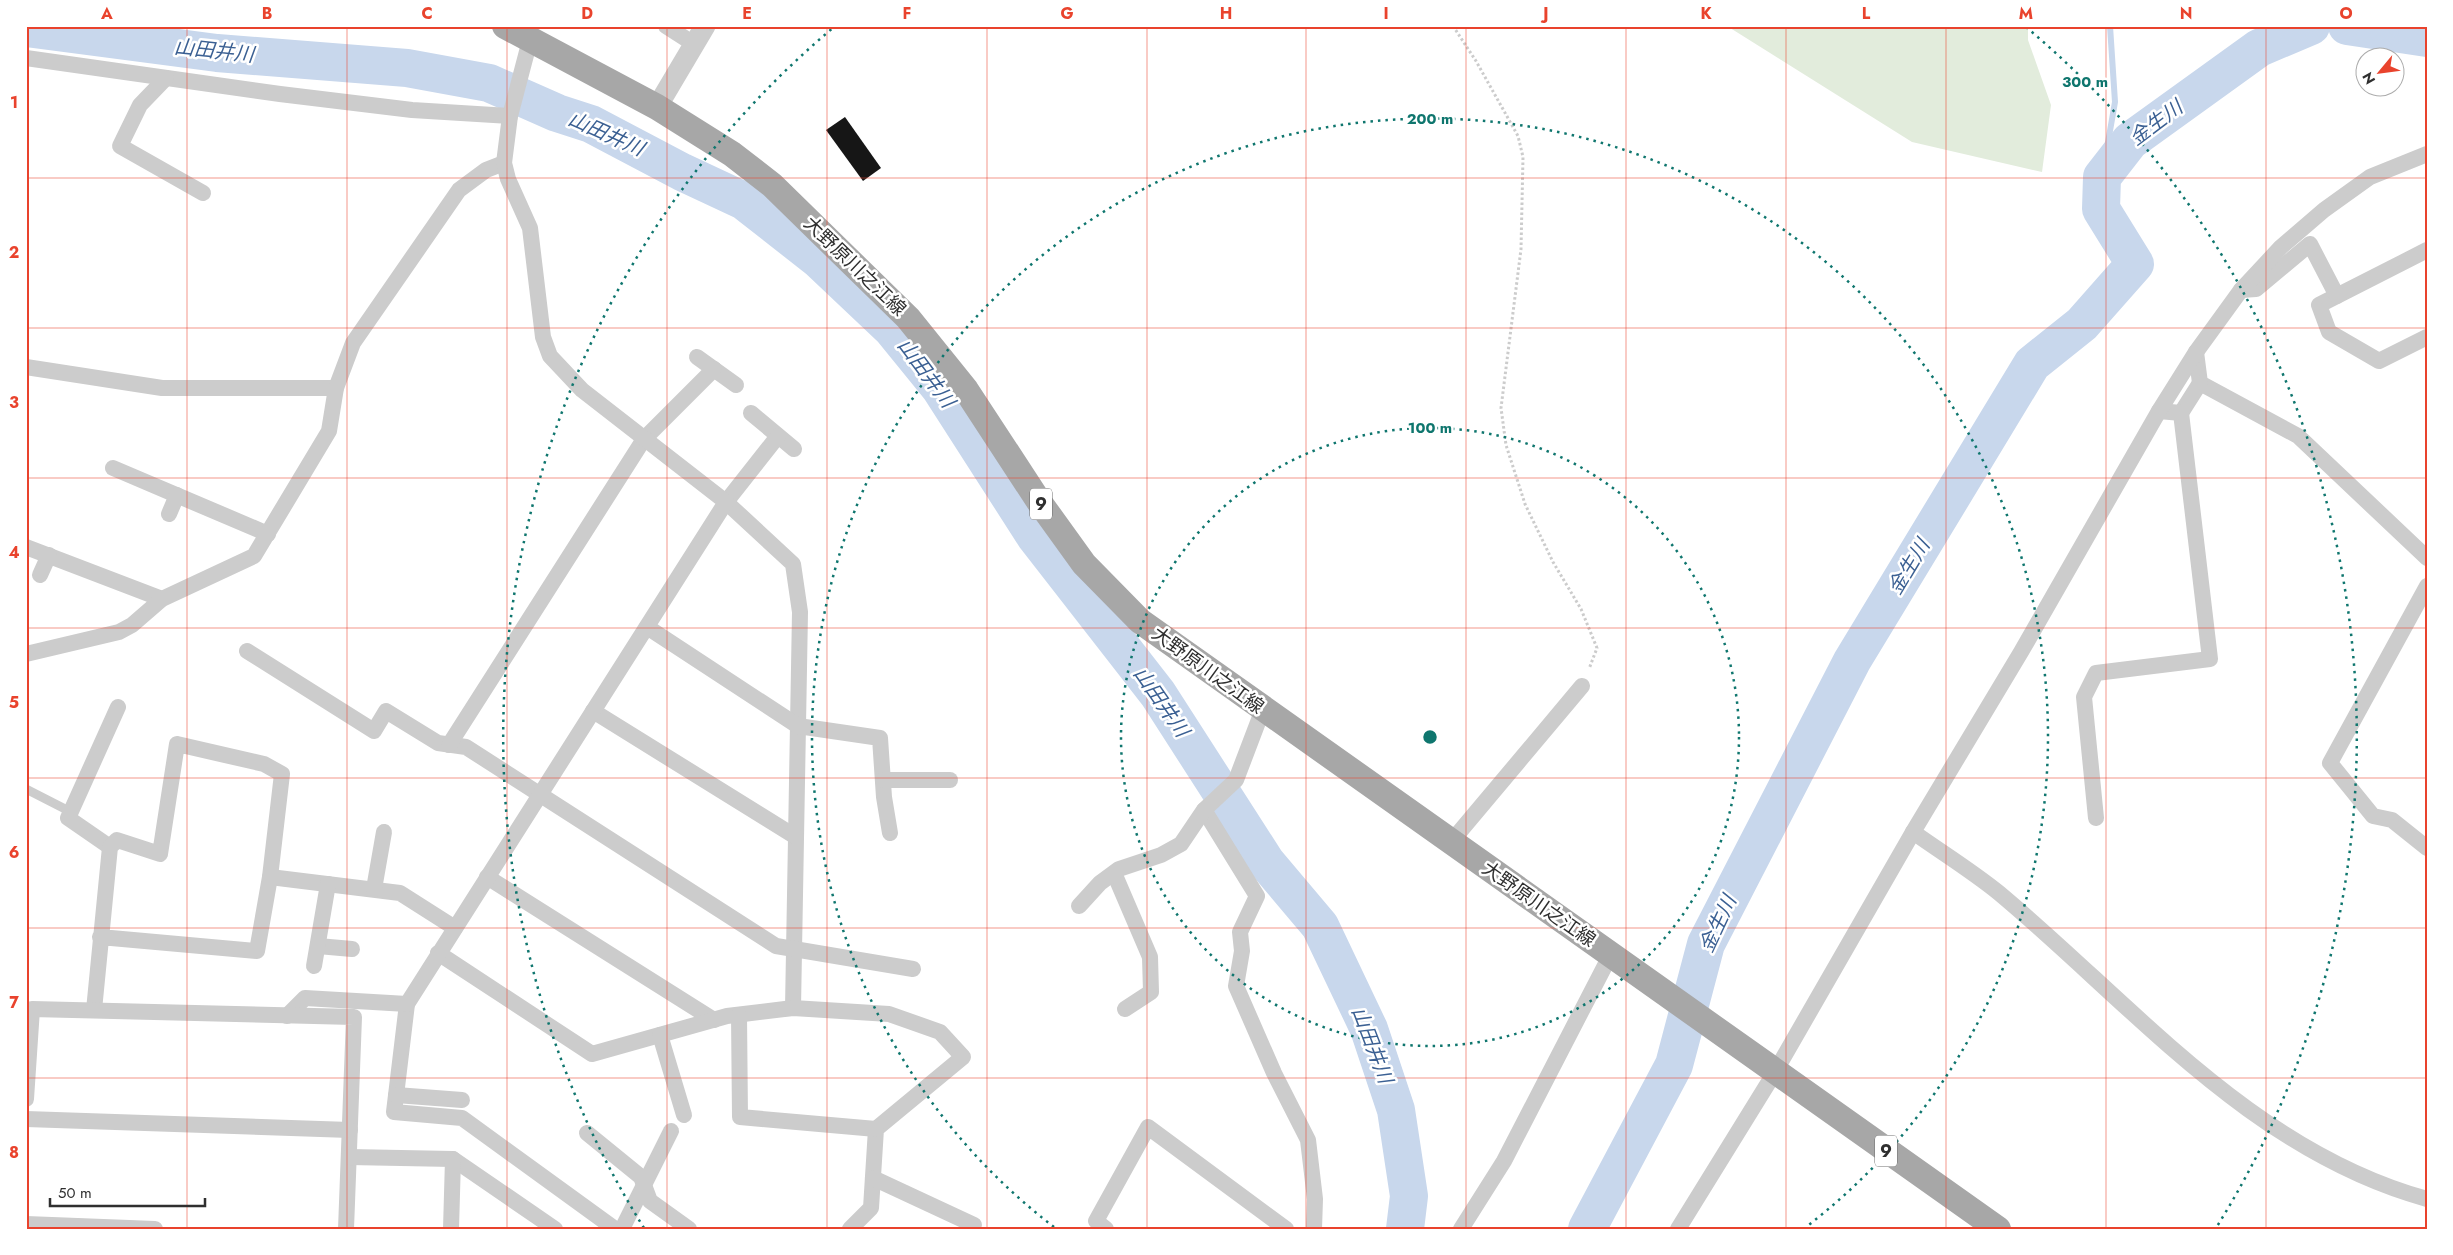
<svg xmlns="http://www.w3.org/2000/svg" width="2453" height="1255" font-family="Jost,'Noto Sans JP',sans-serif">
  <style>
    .green { fill: #e2ecdc }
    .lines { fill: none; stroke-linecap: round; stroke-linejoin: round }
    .stream { stroke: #c8d7ec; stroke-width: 6 }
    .river { stroke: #c8d7ec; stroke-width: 38 }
    .building { fill: #161616 }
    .path { stroke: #ccc; stroke-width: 3; stroke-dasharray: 2.5 2.5; stroke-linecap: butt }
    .service { stroke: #ccc; stroke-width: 9 }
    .minor { stroke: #ccc; stroke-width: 16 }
    .tertiary { stroke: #ccc; stroke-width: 21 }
    .primary { stroke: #a7a7a7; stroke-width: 26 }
    .grid { fill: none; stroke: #e9432d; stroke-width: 1; stroke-opacity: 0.55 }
    .ring { fill: none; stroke: #0f766e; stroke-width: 2.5; stroke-dasharray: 2.5 5 }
    .labels { text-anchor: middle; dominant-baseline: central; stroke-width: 5; stroke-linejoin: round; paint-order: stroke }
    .shield { fill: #fff; stroke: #6d6d6d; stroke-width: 1 }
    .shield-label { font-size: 18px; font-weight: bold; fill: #2f2f2f }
    .street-label { font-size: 19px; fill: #2f2f2f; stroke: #fff }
    .water-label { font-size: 20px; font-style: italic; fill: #3b6093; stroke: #fff }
    .centre { fill: #0f766e; stroke: #fff; stroke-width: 2.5 }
    .ring-label { font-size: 15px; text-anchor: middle; font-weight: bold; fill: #0f766e; stroke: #fff; stroke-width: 5; stroke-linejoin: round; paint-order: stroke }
    .neatline { fill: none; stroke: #e9432d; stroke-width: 2 }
    .grid-label { font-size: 16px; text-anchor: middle; font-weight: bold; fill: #e9432d }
  </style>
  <rect width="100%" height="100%" fill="#fff"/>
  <!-- green -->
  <path class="green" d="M1727,26H2028V40L2051,105L2042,172L1912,142Z"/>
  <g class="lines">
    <!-- stream -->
    <path class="stream" d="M2102,177L2115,102L2110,26"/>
    <!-- river -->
    <g class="river">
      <path d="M2347,26L2427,38"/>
      <path d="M26,28L217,53L407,68L489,83L557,113L591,124L682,172L744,201L818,259L892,329L940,388L1035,536L1158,694L1266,862L1320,926L1369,1029L1396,1110L1409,1196L1405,1229"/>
      <path d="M1587,1229L1674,1065L1706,944L1852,661L2032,364L2082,324L2135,264L2101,209L2102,177L2130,141L2259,48L2311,26"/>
    </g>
  </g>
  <!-- building -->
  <path class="building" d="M845,117L881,168L863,181L826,130Z"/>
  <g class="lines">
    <!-- path -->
    <path class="path" d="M1453,26L1476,61L1518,136L1523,157L1521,249L1501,408L1506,445L1525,504L1553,562L1581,609L1597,648L1589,669"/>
    <!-- service -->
    <path class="service" d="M26,789L71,812"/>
    <!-- minor -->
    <g class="minor">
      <path d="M666,26L694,44"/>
      <path d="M26,58L280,94L412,110L510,116"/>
      <path d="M166,78L140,105L120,146L203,193"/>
      <path d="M2427,250L2319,305L2329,332L2379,361L2427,337"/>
      <path d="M2241,290L2256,289L2310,244L2337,296"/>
      <path d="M2196,352L2200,383L2298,436L2427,558"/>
      <path d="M697,357L736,385"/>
      <path d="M26,367L162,388H336"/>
      <path d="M751,413L794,449"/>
      <path d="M2181,413L2200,383"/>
      <path d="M778,436L726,502L793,564L800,612L793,1008"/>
      <path d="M113,468L268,534"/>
      <path d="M169,514L177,495"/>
      <path d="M26,547L162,599"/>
      <path d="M40,575L49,555"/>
      <path d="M2427,586L2330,763L2373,816L2392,820L2427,848"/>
      <path d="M647,627L798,726L880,738L884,797L890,833"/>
      <path d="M247,651L374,731L386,711L438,743L466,747L776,946L913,969"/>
      <path d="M26,654L119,632L132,625L162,599L254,556L329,431L336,388L353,343L459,190L486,170L504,163"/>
      <path d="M593,711L796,837"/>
      <path d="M449,745L644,439L714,369"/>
      <path d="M883,780H950"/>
      <path d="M1204,810L1257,896L1240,932L1242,951L1236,986L1274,1073L1308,1140L1315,1199L1314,1229"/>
      <path d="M2096,818L2084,697L2096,673L2210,659L2181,413L2159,411"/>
      <path d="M1913,832C1941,852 1972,871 1999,893C2133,1005 2252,1151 2427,1199"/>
      <path d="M1451,842L1582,686"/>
      <path d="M110,847L68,818L118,707"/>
      <path d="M1114,873L1150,957L1151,992L1125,1009"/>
      <path d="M270,877L400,893L455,928"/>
      <path d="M487,877L714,1020"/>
      <path d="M374,889L384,832"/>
      <path d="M1079,906L1100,883L1119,869L1161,855L1181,844L1204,810L1236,780L1263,709"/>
      <path d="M318,946L352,949"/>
      <path d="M438,953L592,1054L727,1016L793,1008L889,1014L940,1032L963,1057L876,1129L871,1208L850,1229"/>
      <path d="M314,966L328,884"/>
      <path d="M407,1004L394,1112L462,1118L615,1229"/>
      <path d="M94,1010L110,847L117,840L160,854L177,744L264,764L282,774L270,877L257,951L100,937"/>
      <path d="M739,1015L740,1117L876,1129"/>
      <path d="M287,1016L305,998L407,1004L726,502L582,390L550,356L543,337L530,228L508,179L504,163L510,116L530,40"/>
      <path d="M660,1035L684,1115"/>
      <path d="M396,1095L462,1100"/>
      <path d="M26,1099L32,1009L354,1017L346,1229"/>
      <path d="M26,1119L350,1130"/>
      <path d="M587,1133L641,1177L650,1201L689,1229"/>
      <path d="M349,1157L453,1159L555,1229"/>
      <path d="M873,1178L974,1225L972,1229"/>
      <path d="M26,1224L155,1229"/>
      <path d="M451,1229L453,1159"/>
      <path d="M622,1229L671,1131"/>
      <path d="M1106,1229L1096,1221L1148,1127L1286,1229"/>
      <path d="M1461,1229L1504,1161L1611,954"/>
      <path d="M1678,1229L1775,1072L1913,832L2021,652L2159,411L2196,352L2241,290L2281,247L2324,210L2370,177L2427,154"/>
    </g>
    <!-- tertiary -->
    <path class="tertiary" d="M657,107L705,26"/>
    <!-- primary -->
    <path class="primary" d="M505,26L657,107L732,154L772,185L908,318L966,390L1040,503L1084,564L1140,621L1998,1229"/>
  </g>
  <!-- grid -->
  <path class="grid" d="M187,26V1229M347,26V1229M507,26V1229M667,26V1229M827,26V1229M987,26V1229M1147,26V1229M1306,26V1229M1466,26V1229M1626,26V1229M1786,26V1229M1946,26V1229M2106,26V1229M2266,26V1229M26,178H2427M26,328H2427M26,478H2427M26,628H2427M26,778H2427M26,928H2427M26,1078H2427"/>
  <!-- distance rings -->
  <g class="ring">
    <circle cx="1430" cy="737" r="309"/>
    <path d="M1054 1227A618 618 0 1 1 1806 1227"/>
    <path d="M644 1228A927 927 0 0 1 834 27M2026 27A927 927 0 0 1 2216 1228"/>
  </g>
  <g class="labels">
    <!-- shield labels -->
    <g class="shield">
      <rect x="1030" y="488.5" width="22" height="31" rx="4"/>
      <rect x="1875" y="1135.5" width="22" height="31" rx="4"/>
    </g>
    <g class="shield-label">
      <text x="1041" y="504">9</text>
      <text x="1886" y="1151">9</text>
    </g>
    <!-- street labels -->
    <g class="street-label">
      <text transform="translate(855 266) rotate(44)">大野原川之江線</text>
      <text transform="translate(1208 670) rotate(36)">大野原川之江線</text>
      <text transform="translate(1539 904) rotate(35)">大野原川之江線</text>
    </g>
    <!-- water labels -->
    <g class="water-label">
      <text transform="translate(214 51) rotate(6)">山田井川</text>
      <text transform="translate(2156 123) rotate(-37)">金生川</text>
      <text transform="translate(606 134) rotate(24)">山田井川</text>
      <text transform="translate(926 373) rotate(53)">山田井川</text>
      <text transform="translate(1909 567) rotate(-59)">金生川</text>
      <text transform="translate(1161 702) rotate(55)">山田井川</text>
      <text transform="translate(1718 924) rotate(-65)">金生川</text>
      <text transform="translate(1372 1045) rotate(69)">山田井川</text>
    </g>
  </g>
  <circle cx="1430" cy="737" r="8" class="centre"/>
  <g class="ring-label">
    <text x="2085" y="87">300 m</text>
    <text x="1430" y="124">200 m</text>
    <text x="1430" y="433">100 m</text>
  </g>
  <!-- border -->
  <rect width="2453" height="1255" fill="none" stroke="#ffffff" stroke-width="55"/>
  <!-- north arrow -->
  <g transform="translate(2380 72) rotate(241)"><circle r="24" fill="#ffffff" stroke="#acacac"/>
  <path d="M0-4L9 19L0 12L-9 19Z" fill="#e9432d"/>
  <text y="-8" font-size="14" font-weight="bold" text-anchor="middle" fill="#2f2f2f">N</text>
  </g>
  <!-- scale -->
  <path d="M50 1198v8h155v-8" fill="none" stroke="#2f2f2f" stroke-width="2.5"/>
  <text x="58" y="1198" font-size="15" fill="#2f2f2f" stroke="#ffffff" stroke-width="4" paint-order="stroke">50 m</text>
  <rect x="28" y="28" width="2398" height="1200" class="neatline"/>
  <g class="grid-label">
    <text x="107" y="19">A</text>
    <text x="267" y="19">B</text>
    <text x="427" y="19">C</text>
    <text x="587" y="19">D</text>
    <text x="747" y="19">E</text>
    <text x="907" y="19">F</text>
    <text x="1067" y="19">G</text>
    <text x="1226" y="19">H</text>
    <text x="1386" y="19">I</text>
    <text x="1546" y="19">J</text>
    <text x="1706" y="19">K</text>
    <text x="1866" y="19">L</text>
    <text x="2026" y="19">M</text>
    <text x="2186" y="19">N</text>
    <text x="2346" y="19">O</text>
    <text x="14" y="108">1</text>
    <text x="14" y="258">2</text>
    <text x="14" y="408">3</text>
    <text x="14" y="558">4</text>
    <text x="14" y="708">5</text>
    <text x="14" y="858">6</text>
    <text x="14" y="1008">7</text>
    <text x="14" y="1158">8</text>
  </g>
</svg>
